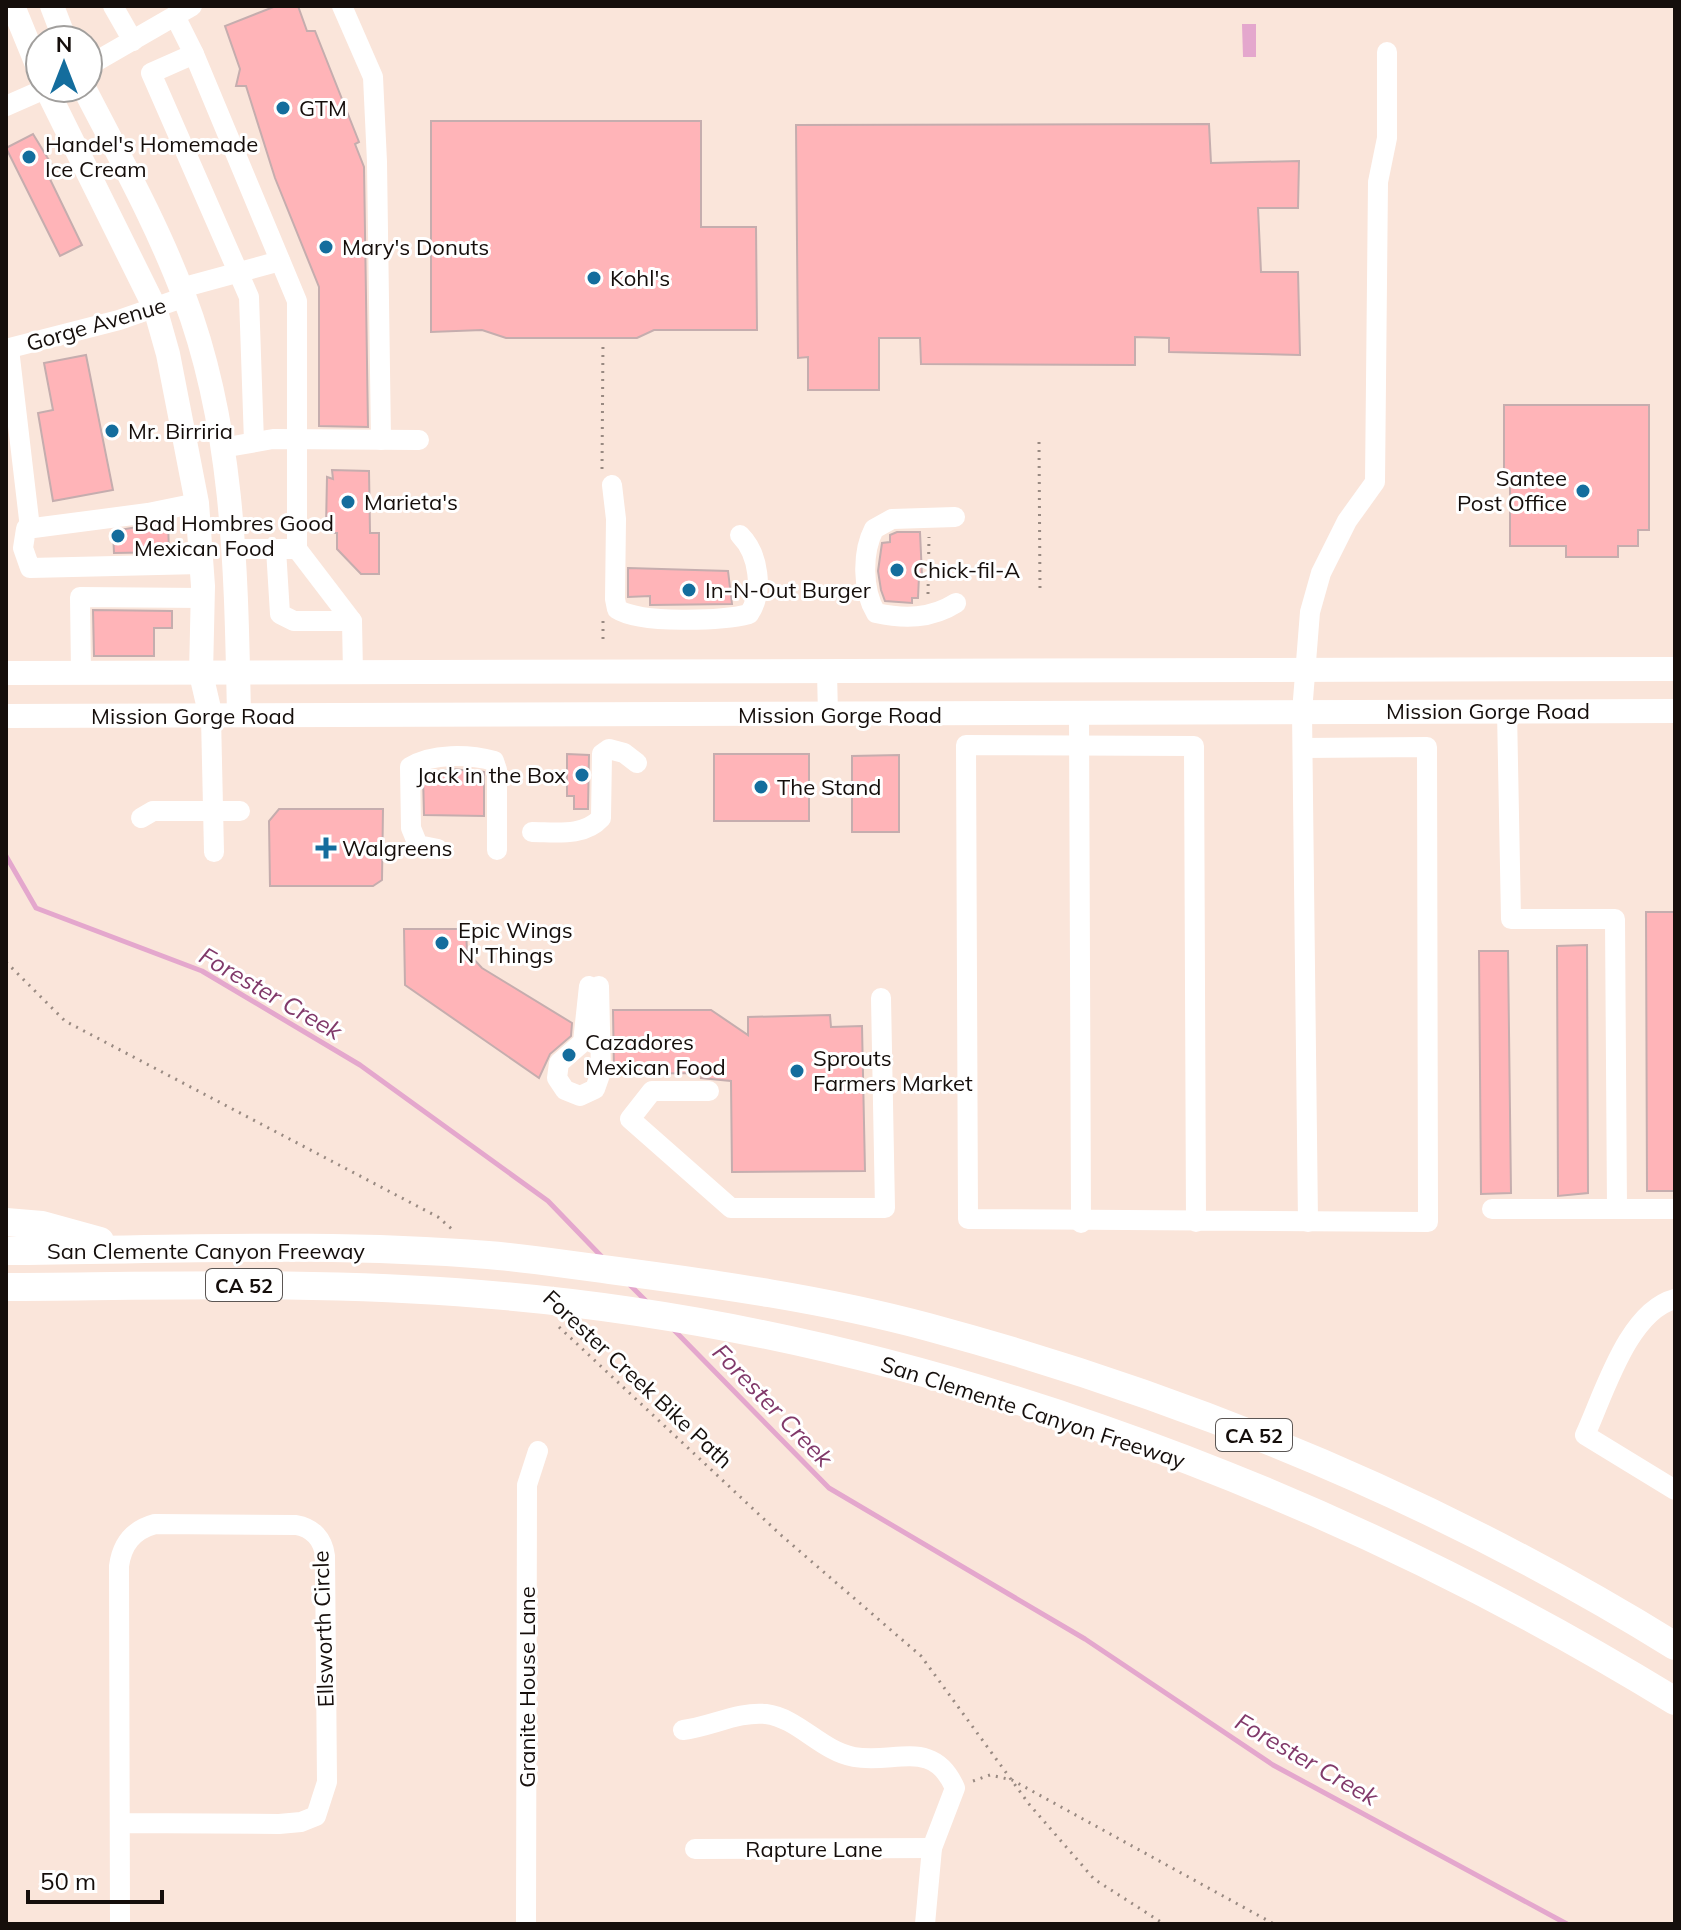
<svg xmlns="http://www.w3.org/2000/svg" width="1681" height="1930" font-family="Mulish,sans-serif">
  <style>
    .water { fill: #e4a7cd }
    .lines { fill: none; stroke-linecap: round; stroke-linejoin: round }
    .stream { stroke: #e4a7cd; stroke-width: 5 }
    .building { fill: #ffb4b8; stroke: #c5adae; stroke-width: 2 }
    .path { stroke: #998a82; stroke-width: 3; stroke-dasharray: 2 6; stroke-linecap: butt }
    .minor { stroke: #fff; stroke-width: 20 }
    .major { stroke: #fff; stroke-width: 24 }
    .highway { stroke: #fff; stroke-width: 28 }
    .poi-dot { fill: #146d9d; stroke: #fff; stroke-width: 3 }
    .labels { text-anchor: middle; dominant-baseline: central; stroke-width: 6; stroke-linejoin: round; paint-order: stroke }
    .shield { fill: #fff; stroke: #5b5654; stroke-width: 2 }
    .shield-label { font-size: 20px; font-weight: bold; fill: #150e0b }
    .poi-label { font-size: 22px; fill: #150e0b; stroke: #fff; text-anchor: start }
    .street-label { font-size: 22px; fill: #150e0b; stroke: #fff }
    .water-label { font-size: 24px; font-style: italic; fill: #81396a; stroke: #fff }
  </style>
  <rect width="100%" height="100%" fill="#fae5da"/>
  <!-- water -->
  <path class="water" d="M1242,24H1256V57H1243Z"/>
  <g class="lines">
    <!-- stream -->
    <g class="stream">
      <path d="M6,856L36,908L202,971L360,1065L548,1201L603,1258"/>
      <path d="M630,1285L648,1303"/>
      <path d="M674,1330L829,1488L1085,1639L1273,1765L1567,1924"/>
    </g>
  </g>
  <!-- building -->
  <g class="building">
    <path d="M276,6H298L307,31H315L359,142L355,144L364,167L368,427L319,426V287L275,178L246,86H236L240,69L225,26Z"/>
    <path d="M431,121H701V227H756L757,330H654L637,338H506L482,330L431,332Z"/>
    <path d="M1209,124L1211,163L1299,161L1298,208H1258L1261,272H1298L1300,355L1169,352V338L1135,337V365L921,364L920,338H879V390H808V357L798,358L796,125Z"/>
    <path d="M33,134L55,170L47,173L82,245L60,256L6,148Z"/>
    <path d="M86,355L113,490L53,501L38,413L53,410L44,363Z"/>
    <path d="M1504,405H1649V530H1638V546H1618V557H1566V546H1510V477H1504Z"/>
    <path d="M332,470L369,471L370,533H379V574H361L337,549V533H333V526L326,527L327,477L333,479Z"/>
    <path d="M168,522L169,552L114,553L113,531Z"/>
    <path d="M897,532H920L922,576H919L918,598H912V603L885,601L881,590L878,571L882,543L890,542V535Z"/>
    <path d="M628,568L728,571L732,604L650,605V596L628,597Z"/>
    <path d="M93,610L172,611V628H154V656H94Z"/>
    <path d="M567,754L589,755L588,809H574V796H567Z"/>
    <rect x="714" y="754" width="95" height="67"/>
    <path d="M899,755V832H852V756Z"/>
    <path d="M451,769L484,772V816L424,815L423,775Z"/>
    <path d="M279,809H383L382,880L373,886H270L269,821Z"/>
    <path d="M1646,912H1675V1191H1647Z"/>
    <path d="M404,929H466L467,952L482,968L572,1023L571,1036L550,1054L539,1078L405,985Z"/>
    <path d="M1587,945L1588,1193L1558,1196L1557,946Z"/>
    <path d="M1479,951H1508L1511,1193L1481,1194Z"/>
    <path d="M613,1010H711L748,1035V1017L830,1015L831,1027L862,1026L865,1171L732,1172L731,1081L701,1078L702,1073L614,1074Z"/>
  </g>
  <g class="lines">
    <!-- path -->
    <g class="path">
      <path d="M1039,442L1040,591"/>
      <path d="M602,469L603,341"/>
      <path d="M928,594L929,537"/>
      <path d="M603,621V640"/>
      <path d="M6,962L65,1021L438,1217L453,1230"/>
      <path d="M559,1327L782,1536L921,1656L1029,1804L1094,1879L1164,1924"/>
      <path d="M973,1781L990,1775L1012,1780L1274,1924"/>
    </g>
    <!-- minor -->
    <g class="minor">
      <path d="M113,6L133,41"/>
      <path d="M342,6L373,77L377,162L381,440"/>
      <path d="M175,16L194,54"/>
      <path d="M88,66L192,6"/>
      <path d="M6,106L47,88"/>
      <path d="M181,288L280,261"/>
      <path d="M6,349L119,320L185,297"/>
      <path d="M9,349L30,528"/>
      <path d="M222,448L273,439L419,440"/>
      <path d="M612,485L616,519L615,599L617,609C640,624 722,621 749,614C764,592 759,554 740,535"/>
      <path d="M197,503L148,513L26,529L23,548L30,568L201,564"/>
      <path d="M955,517L892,519L874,529C862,552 862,590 876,613C904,619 931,619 956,603"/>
      <path d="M235,549H297V301L194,54L151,73L249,297L254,442"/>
      <path d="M276,549L280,614L294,621H352"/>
      <path d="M297,549L352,621L353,673"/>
      <path d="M827,672L828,715"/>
      <path d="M81,673L80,597L203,598"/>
      <path d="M1079,713L1081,1223"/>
      <path d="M211,717L214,852"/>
      <path d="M141,818L153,811H240"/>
      <path d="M532,832C555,832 584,837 601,818L602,754L609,749L624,753L637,763"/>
      <path d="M438,849L418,845L411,828L410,767C432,753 469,754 494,761L497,770V850"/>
      <path d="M589,986L583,1042L559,1063L557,1078L565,1090L580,1096L595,1089L601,1072L599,986"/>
      <path d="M709,1091H652L630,1119L731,1208H885L881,998"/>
      <path d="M1492,1209H1617L1615,919H1511L1507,711"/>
      <path d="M1617,1209H1675"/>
      <path d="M1196,1222L1194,746L966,745L968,1219L1428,1222L1427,747L1303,748"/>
      <path d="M1308,1222L1302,712L1310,612L1321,573L1347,521L1375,482L1378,182L1387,138V52"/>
      <path d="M1675,1299C1628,1311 1604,1394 1585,1435L1675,1490"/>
      <path d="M683,1730C710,1727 739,1711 766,1714C798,1718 821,1751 854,1757C896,1764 933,1738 955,1788L932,1848L925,1924"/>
      <path d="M695,1849L932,1848"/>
      <path d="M120,1924L119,1566C122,1544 133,1530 155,1524L296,1525C313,1528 323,1539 325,1556L327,1782L316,1816L301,1822L279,1824L122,1823"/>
      <path d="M526,1924L527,1485L538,1451"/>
    </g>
    <!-- major -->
    <g class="major">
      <path d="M13,6L40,72"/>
      <path d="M52,6L65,40"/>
      <path d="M46,88L155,308L168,354L197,503L203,586L201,674L211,717"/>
      <path d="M84,88C119,156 157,224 184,296C235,430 236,574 239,715"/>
      <path d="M6,673L1675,669"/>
      <path d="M6,716L1675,711"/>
    </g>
    <!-- highway -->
    <g class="highway">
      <path d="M6,1222L42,1225L100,1241"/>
      <path d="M6,1251C166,1250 328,1242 488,1255C528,1258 569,1265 610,1270C716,1284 824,1299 928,1327C1191,1398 1444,1503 1675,1646"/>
      <path d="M6,1287C164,1286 322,1281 480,1294C895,1326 1321,1484 1675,1701"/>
    </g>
  </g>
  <!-- markers -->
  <g class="poi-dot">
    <circle cx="283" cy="108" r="8"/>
    <circle cx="29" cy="157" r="8"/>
    <circle cx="326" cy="247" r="8"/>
    <circle cx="594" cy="278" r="8"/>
    <circle cx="112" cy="431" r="8"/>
    <circle cx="1583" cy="491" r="8"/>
    <circle cx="348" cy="502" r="8"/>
    <circle cx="118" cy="536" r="8"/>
    <circle cx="897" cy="570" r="8"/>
    <circle cx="689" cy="590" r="8"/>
    <circle cx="582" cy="775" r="8"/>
    <circle cx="761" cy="787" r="8"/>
    <path d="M322 836h8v8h8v8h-8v8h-8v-8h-8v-8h8z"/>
    <circle cx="442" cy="943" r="8"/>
    <circle cx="569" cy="1055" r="8"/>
    <circle cx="797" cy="1071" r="8"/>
  </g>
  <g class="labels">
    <!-- shield labels -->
    <g class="shield">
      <rect x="206" y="1269" width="76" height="32" rx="6"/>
      <rect x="1216" y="1419" width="76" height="32" rx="6"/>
    </g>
    <g class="shield-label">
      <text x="244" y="1285">CA 52</text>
      <text x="1254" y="1435">CA 52</text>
    </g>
    <!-- poi labels -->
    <g class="poi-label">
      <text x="299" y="108">GTM</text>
      <text x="45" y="144">Handel's Homemade<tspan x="45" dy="25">Ice Cream</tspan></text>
      <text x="342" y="247">Mary's Donuts</text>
      <text x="610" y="278">Kohl's</text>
      <text x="128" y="431">Mr. Birriria</text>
      <text x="1567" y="478" text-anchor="end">Santee<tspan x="1567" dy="25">Post Office</tspan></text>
      <text x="364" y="502">Marieta's</text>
      <text x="134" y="523">Bad Hombres Good<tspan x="134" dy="25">Mexican Food</tspan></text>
      <text x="913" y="570">Chick-fil-A</text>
      <text x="705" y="590">In-N-Out Burger</text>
      <text x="566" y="775" text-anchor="end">Jack in the Box</text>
      <text x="777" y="787">The Stand</text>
      <text x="342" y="848">Walgreens</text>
      <text x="458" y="930">Epic Wings<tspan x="458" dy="25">N' Things</tspan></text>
      <text x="585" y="1042">Cazadores<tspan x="585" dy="25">Mexican Food</tspan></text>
      <text x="813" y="1058">Sprouts<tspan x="813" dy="25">Farmers Market</tspan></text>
    </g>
    <!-- street labels -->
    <g class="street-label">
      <text transform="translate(96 324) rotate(-16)">Gorge Avenue</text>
      <text x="1488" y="711">Mission Gorge Road</text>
      <text x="840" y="715">Mission Gorge Road</text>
      <text x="193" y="716">Mission Gorge Road</text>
      <text x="206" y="1251">San Clemente Canyon Freeway</text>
      <text transform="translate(638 1379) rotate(43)">Forester Creek Bike Path</text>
      <text transform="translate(1033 1412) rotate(18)">San Clemente Canyon Freeway</text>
      <text transform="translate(323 1629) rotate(-92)">Ellsworth Circle</text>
      <text transform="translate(527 1687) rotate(-90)">Granite House Lane</text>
      <text x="814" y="1849">Rapture Lane</text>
    </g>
    <!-- water labels -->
    <g class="water-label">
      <text transform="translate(271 993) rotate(30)">Forester Creek</text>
      <text transform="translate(773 1405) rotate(46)">Forester Creek</text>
      <text transform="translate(1307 1759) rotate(30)">Forester Creek</text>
    </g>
  </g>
  <!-- border -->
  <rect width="1681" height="1930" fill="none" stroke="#150e0b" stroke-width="16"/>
  <!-- north arrow -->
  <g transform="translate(64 64)"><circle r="38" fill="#ffffff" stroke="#a19f9d" stroke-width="2"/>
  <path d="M0-6L14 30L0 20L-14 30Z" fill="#146d9d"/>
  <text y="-12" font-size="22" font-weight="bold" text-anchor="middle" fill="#150e0b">N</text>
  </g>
  <!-- scale -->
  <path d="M28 1890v12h134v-12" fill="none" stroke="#150e0b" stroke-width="4"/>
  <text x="40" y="1890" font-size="24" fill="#150e0b" stroke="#ffffff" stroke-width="6" paint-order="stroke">50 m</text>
</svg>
